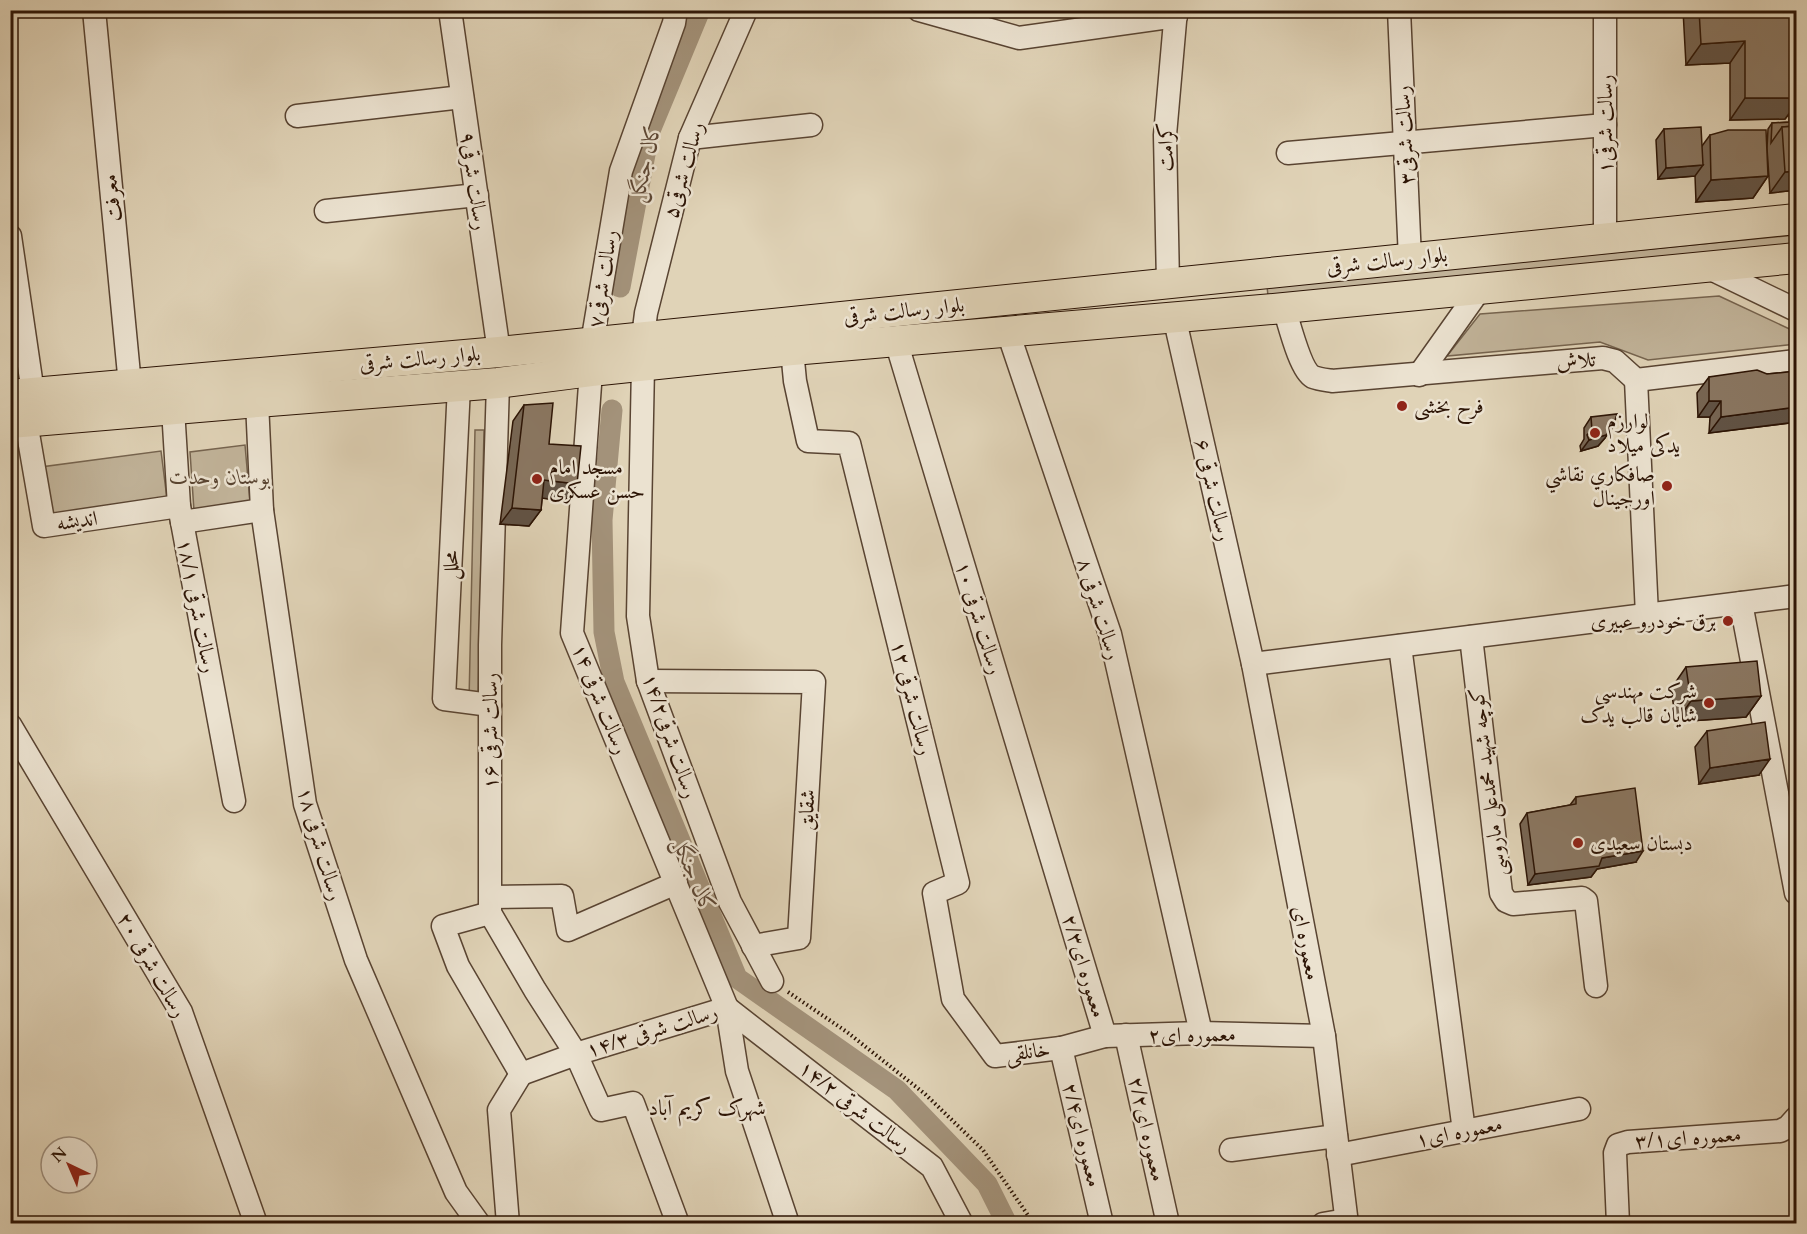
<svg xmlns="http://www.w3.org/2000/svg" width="1807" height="1234" font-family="Cardo,Amiri,serif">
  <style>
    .green { fill: #c1b399; stroke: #76644f; stroke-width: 1.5 }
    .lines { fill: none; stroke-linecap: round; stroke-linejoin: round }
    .canal { stroke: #a3927a; stroke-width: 21 }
    .minor-casing { stroke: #594432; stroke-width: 25 }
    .major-casing { stroke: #2c1405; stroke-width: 32 }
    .path { stroke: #2c1405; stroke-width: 4; stroke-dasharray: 1.5 3; stroke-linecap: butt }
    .minor { stroke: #ebe2d0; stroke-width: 22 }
    .major { stroke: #e0d3b7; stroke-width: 30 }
    .wall { fill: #776654; stroke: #2c1405; stroke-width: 1.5 }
    .shaded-wall { fill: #615345; stroke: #2c1405; stroke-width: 1.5 }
    .building { fill: #8a7762; stroke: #2c1405; stroke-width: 1.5 }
    .poi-dot { fill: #8f2418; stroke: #ebe2d0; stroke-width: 2 }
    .labels { text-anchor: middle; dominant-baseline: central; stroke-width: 5; stroke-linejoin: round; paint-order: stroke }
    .street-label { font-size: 21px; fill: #2c1405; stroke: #ebe2d0 }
    .poi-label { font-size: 21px; fill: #2c1405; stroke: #ebe2d0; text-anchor: start }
    .park-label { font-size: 21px; font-style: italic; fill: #594431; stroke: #ebe2d0 }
    .water-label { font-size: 22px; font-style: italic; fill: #5c4634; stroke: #ebe2d0 }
    .neighbourhood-label { font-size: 22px; fill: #2c1405; stroke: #ebe2d0 }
  </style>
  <rect width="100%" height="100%" fill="#e0d3b7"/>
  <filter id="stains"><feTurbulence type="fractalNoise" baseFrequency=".00333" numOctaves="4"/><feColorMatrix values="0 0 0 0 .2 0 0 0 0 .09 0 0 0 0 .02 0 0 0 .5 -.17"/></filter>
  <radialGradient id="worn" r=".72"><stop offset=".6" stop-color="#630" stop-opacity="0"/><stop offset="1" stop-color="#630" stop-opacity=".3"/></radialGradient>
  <!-- green -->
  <g class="green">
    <path d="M1796,235V245L1268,296L1267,286Z"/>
    <path d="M1719,296L1796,332V344L1648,360L1600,342L1447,356L1480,314Z"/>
    <path d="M475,430H484L478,701H469Z"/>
    <path d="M245,445L250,502L194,511L190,452Z"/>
    <path d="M161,451L167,499L51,515L41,467Z"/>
  </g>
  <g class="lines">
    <!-- canal -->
    <g class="canal">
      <path d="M620,287L649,133L700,10"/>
      <path d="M612,410L602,520L604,632L614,682L737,978L897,1090L987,1184L1007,1224"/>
    </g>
    <!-- minor casing -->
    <g class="minor-casing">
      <g id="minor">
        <path d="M94,10L130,385"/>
        <path d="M450,10L499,352"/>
        <path d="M919,10L1019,38L1176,16"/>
        <path d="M1399,10L1410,259"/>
        <path d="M297,116L462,97"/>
        <path d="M690,138L811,125"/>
        <path d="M1288,153L1605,125"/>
        <path d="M326,211L477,195"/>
        <path d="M10,236L33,393"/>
        <path d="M1605,238V10"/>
        <path d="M1707,267L1796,310"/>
        <path d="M1168,284L1165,135L1176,10"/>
        <path d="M1284,308C1289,323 1300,370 1313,377C1318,379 1326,380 1332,381L1603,358L1615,361L1636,380L1796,361"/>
        <path d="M1174,316L1253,664L1324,1036L1347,1224"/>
        <path d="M1008,332L1110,634L1201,1033"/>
        <path d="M643,337L646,313L690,138L746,10"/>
        <path d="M896,341L1105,1036"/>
        <path d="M592,343L621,171L674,23L676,10"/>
        <path d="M792,350L795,381L808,441L849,443L958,883L934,893L953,999L995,1056L1061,1048L1105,1036L1201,1033L1324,1036"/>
        <path d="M643,366L638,616L648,681L730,902L772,981"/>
        <path d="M591,371L572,633L727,1008L737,1071L788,1224"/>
        <path d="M1419,375L1480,289"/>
        <path d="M1636,380L1647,615"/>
        <path d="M498,383L490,645V913L535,990L576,1054L601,1110L633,1103L678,1224"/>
        <path d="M459,386L444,699L490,705"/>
        <path d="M257,402L262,510L305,804L356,960L456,1192L479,1224"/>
        <path d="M173,409L179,506L234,801"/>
        <path d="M26,422L44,526L179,506"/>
        <path d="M182,522L262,510"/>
        <path d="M1741,603L1796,893"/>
        <path d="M1471,637L1501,893L1506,901L1513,904L1582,898L1586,901L1596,986"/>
        <path d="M1400,646L1464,1131"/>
        <path d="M1253,664L1796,596"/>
        <path d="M648,681L814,682L799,938L753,946"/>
        <path d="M10,725L181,1012L256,1224"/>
        <path d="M491,897L562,896L568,930L676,883"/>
        <path d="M490,913L443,926L458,966L521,1074L576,1054L727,1008"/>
        <path d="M727,1008L932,1167L962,1224"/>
        <path d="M1126,1035L1168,1224"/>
        <path d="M1061,1048L1102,1224"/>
        <path d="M1231,1150L1336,1136"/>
        <path d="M1338,1155L1579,1109"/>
        <path d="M508,1224L499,1110L521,1074"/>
        <path d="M1323,1224L1346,1220"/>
        <path d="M1618,1224L1615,1153L1618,1145L1628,1142L1780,1131L1788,1127L1796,1118"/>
      </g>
    </g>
    <!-- major casing -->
    <g class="major-casing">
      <g id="major">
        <path d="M10,395L499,352L1796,219"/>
        <path d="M10,423L257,402L498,383L591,371L792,350L1284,308L1796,258"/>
      </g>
    </g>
    <!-- path -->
    <path class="path" d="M788,992L847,1032L925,1094L983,1150L1034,1224"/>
    <!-- minor -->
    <use href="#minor" class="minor"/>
    <!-- major -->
    <use href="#major" class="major"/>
  </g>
  <!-- wall -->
  <g class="wall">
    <path d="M1683,10H1797V190L1770,193L1767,148L1768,129L1772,123L1789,122V114L1785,119L1730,120V63L1686,65Z"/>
    <path d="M1664,129L1702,146L1710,135L1768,176L1753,198L1696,202L1695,176L1658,179L1656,140Z"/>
    <path d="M1797,371V422L1709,433L1710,417H1698L1697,393L1709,377L1767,374Z"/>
    <path d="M524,405L549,444L577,484L565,501L542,498L541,510L529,526L500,524L513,421Z"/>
    <path d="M1591,417L1605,438L1598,446L1581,451L1580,446L1584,439V428Z"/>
    <path d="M1686,667L1761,696L1746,717L1676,722L1671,689Z"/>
    <path d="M1707,731L1759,775L1699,784L1695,747Z"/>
    <path d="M1576,797L1636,862L1597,869L1591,877L1528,885L1520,824L1527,813L1570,805Z"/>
  </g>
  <!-- shaded-wall -->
  <g class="shaded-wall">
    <path d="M1745,41L1730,63L1686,65L1701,44Z"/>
    <path d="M1745,98H1797V103L1785,119L1730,120Z"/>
    <path d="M1703,165L1695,176L1658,179L1666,168Z"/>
    <path d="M1797,171V190L1770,193L1785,172Z"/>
    <path d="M1768,176L1753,198L1696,202L1711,180Z"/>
    <path d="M1709,401H1721L1710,417H1698Z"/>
    <path d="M1797,407V422L1709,433L1721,417Z"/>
    <path d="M1613,427L1605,438L1598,446L1581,451L1589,440Z"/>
    <path d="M544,480L577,484L565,501L533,497Z"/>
    <path d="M512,508L541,510L529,526L500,524Z"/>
    <path d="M1761,696L1746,717L1676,722L1691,701Z"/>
    <path d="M1770,759L1759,775L1699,784L1710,768Z"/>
    <path d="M1643,851L1636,862L1597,869L1591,877L1528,885L1535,874L1602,858Z"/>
  </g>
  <!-- building -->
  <g class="building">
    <path d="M1699,10H1797V98H1745V41L1701,44Z"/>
    <path d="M1793,122V126L1782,127L1771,143L1772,123Z"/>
    <path d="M1797,126V171L1785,172L1782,127Z"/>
    <path d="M1701,127L1703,165L1666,168L1664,129Z"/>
    <path d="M1728,130H1766L1768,176L1711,180L1710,135Z"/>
    <path d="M1757,370L1767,374L1797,371V407L1721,417V401H1709V377Z"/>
    <path d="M553,403L549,444L581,446L577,484L544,480L541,510L512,508L524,405Z"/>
    <path d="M1617,414L1613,427L1606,435L1589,440L1587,435L1592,430L1591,417Z"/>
    <path d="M1757,661L1761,696L1691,701L1686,667Z"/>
    <path d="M1765,722L1770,759L1710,768L1707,731Z"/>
    <path d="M1635,788L1643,851L1602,858L1599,866L1535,874L1527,813L1576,804V797Z"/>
  </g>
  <!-- markers -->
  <g class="poi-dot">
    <circle cx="1402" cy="406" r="6"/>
    <circle cx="1595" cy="433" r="6"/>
    <circle cx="537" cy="479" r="6"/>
    <circle cx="1667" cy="486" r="6"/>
    <circle cx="1728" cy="621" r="6"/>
    <circle cx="1709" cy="703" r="6"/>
    <circle cx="1578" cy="843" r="6"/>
  </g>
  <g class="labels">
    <!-- street labels -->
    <g class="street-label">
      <text transform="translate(1605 124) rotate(-90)">رسالت شرقی۱</text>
      <text transform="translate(1405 135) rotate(-93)">رسالت شرقی۳</text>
      <text transform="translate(1166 147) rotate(-89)">کرامت</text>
      <text transform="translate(684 170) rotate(-74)">رسالت شرقی۵</text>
      <text transform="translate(474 181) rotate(82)">رسالت شرقی۹</text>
      <text transform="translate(112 198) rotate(-96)">معرفت</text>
      <text transform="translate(1387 261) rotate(-6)">بلوار رسالت شرقی</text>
      <text transform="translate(603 279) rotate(-81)">رسالت شرقی۷</text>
      <text transform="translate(904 311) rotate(-6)">بلوار رسالت شرقی</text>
      <text transform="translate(420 359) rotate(-5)">بلوار رسالت شرقی</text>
      <text transform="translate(1576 361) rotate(-4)">تلاش</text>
      <text transform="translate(1213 490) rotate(77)">رسالت شرقی ۶</text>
      <text transform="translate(77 521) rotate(-8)">اندیشه</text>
      <text transform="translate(451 565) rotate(-87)">محلل</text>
      <text transform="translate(197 606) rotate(79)">رسالت شرقی ۱۸/۱</text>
      <text transform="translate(1099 609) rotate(73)">رسالت شرقی ۸</text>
      <text transform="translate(979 618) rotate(73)">رسالت شرقی ۱۰</text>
      <text transform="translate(912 698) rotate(76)">رسالت شرقی ۱۲</text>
      <text transform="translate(600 699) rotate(68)">رسالت شرقی ۱۴</text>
      <text transform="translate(490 731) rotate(-90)">رسالت شرقی ۱۶</text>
      <text transform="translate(670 736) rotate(71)">رسالت شرقی۱۴/۲</text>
      <text transform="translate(1488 782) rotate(-97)">کوچه شهید محمدعلی ماروسی</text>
      <text transform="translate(807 810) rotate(-87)">شقایق</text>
      <text transform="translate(320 844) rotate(74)">رسالت شرقی ۱۸</text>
      <text transform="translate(1306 943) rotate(79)">معموره ای</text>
      <text transform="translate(152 965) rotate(60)">رسالت شرقی ۲۰</text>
      <text transform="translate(1084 966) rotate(73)">معموره ای۲/۳</text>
      <text transform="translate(652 1031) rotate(-17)">رسالت شرقی ۱۴/۳</text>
      <text transform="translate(1192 1035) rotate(-1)">معموره ای۲</text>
      <text transform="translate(1028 1052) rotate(-7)">خانلقی</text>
      <text transform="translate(855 1107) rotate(38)">رسالت شرقی ۱۴/۲</text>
      <text transform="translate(1147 1129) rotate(77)">معموره ای۲/۲</text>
      <text transform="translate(1459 1132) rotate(-11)">معموره ای۱</text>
      <text transform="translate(1082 1135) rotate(76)">معموره ای۲/۴</text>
      <text transform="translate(1688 1138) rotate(-4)">معموره ای۳/۱</text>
    </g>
    <!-- poi labels -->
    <g class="poi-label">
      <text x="1414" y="406">فرح بخشی</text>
      <text x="1607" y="421">لوارزم<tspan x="1607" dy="24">یدکی میلاد</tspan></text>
      <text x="549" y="467">مسجد امام<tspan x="549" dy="24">حسن عسکری</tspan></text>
      <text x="1655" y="474" text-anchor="end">صافكاري نقاشي<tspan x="1655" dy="24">اورجينال</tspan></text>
      <text x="1716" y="621" text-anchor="end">برق خودرو عبیری</text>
      <text x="1697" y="691" text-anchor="end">شرکت مهندسی<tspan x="1697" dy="24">شایان قالب یدک</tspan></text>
      <text x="1590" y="843">دبستان سعیدی</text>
    </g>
    <!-- park labels -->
    <g class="park-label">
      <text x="220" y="477">بوستان وحدت</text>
    </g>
    <!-- water labels -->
    <g class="water-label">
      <text transform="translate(645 163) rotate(-77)">کال جنگل</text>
      <text transform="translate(694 875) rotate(67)">کال جنگل</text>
    </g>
    <!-- neighbourhood labels -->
    <g class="neighbourhood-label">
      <text x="707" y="1108">شهرک کریم آباد</text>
    </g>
  </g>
  <!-- margin -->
  <rect width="1807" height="1234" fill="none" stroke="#e0d3b7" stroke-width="36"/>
  <rect x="12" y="12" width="1783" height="1210" fill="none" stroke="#2c1405" stroke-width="3"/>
  <rect x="18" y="18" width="1771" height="1198" fill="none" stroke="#2c1405" stroke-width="1.5"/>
  <!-- north arrow -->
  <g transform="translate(69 1165) rotate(316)"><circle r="28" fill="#ebe2d0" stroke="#9f907f" stroke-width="1.5"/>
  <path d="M0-4.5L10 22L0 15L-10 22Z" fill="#8f2418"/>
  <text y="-9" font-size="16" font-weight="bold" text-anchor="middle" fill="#2c1405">N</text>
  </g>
  <rect width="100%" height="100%" filter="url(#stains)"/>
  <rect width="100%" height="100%" fill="url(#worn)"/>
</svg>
